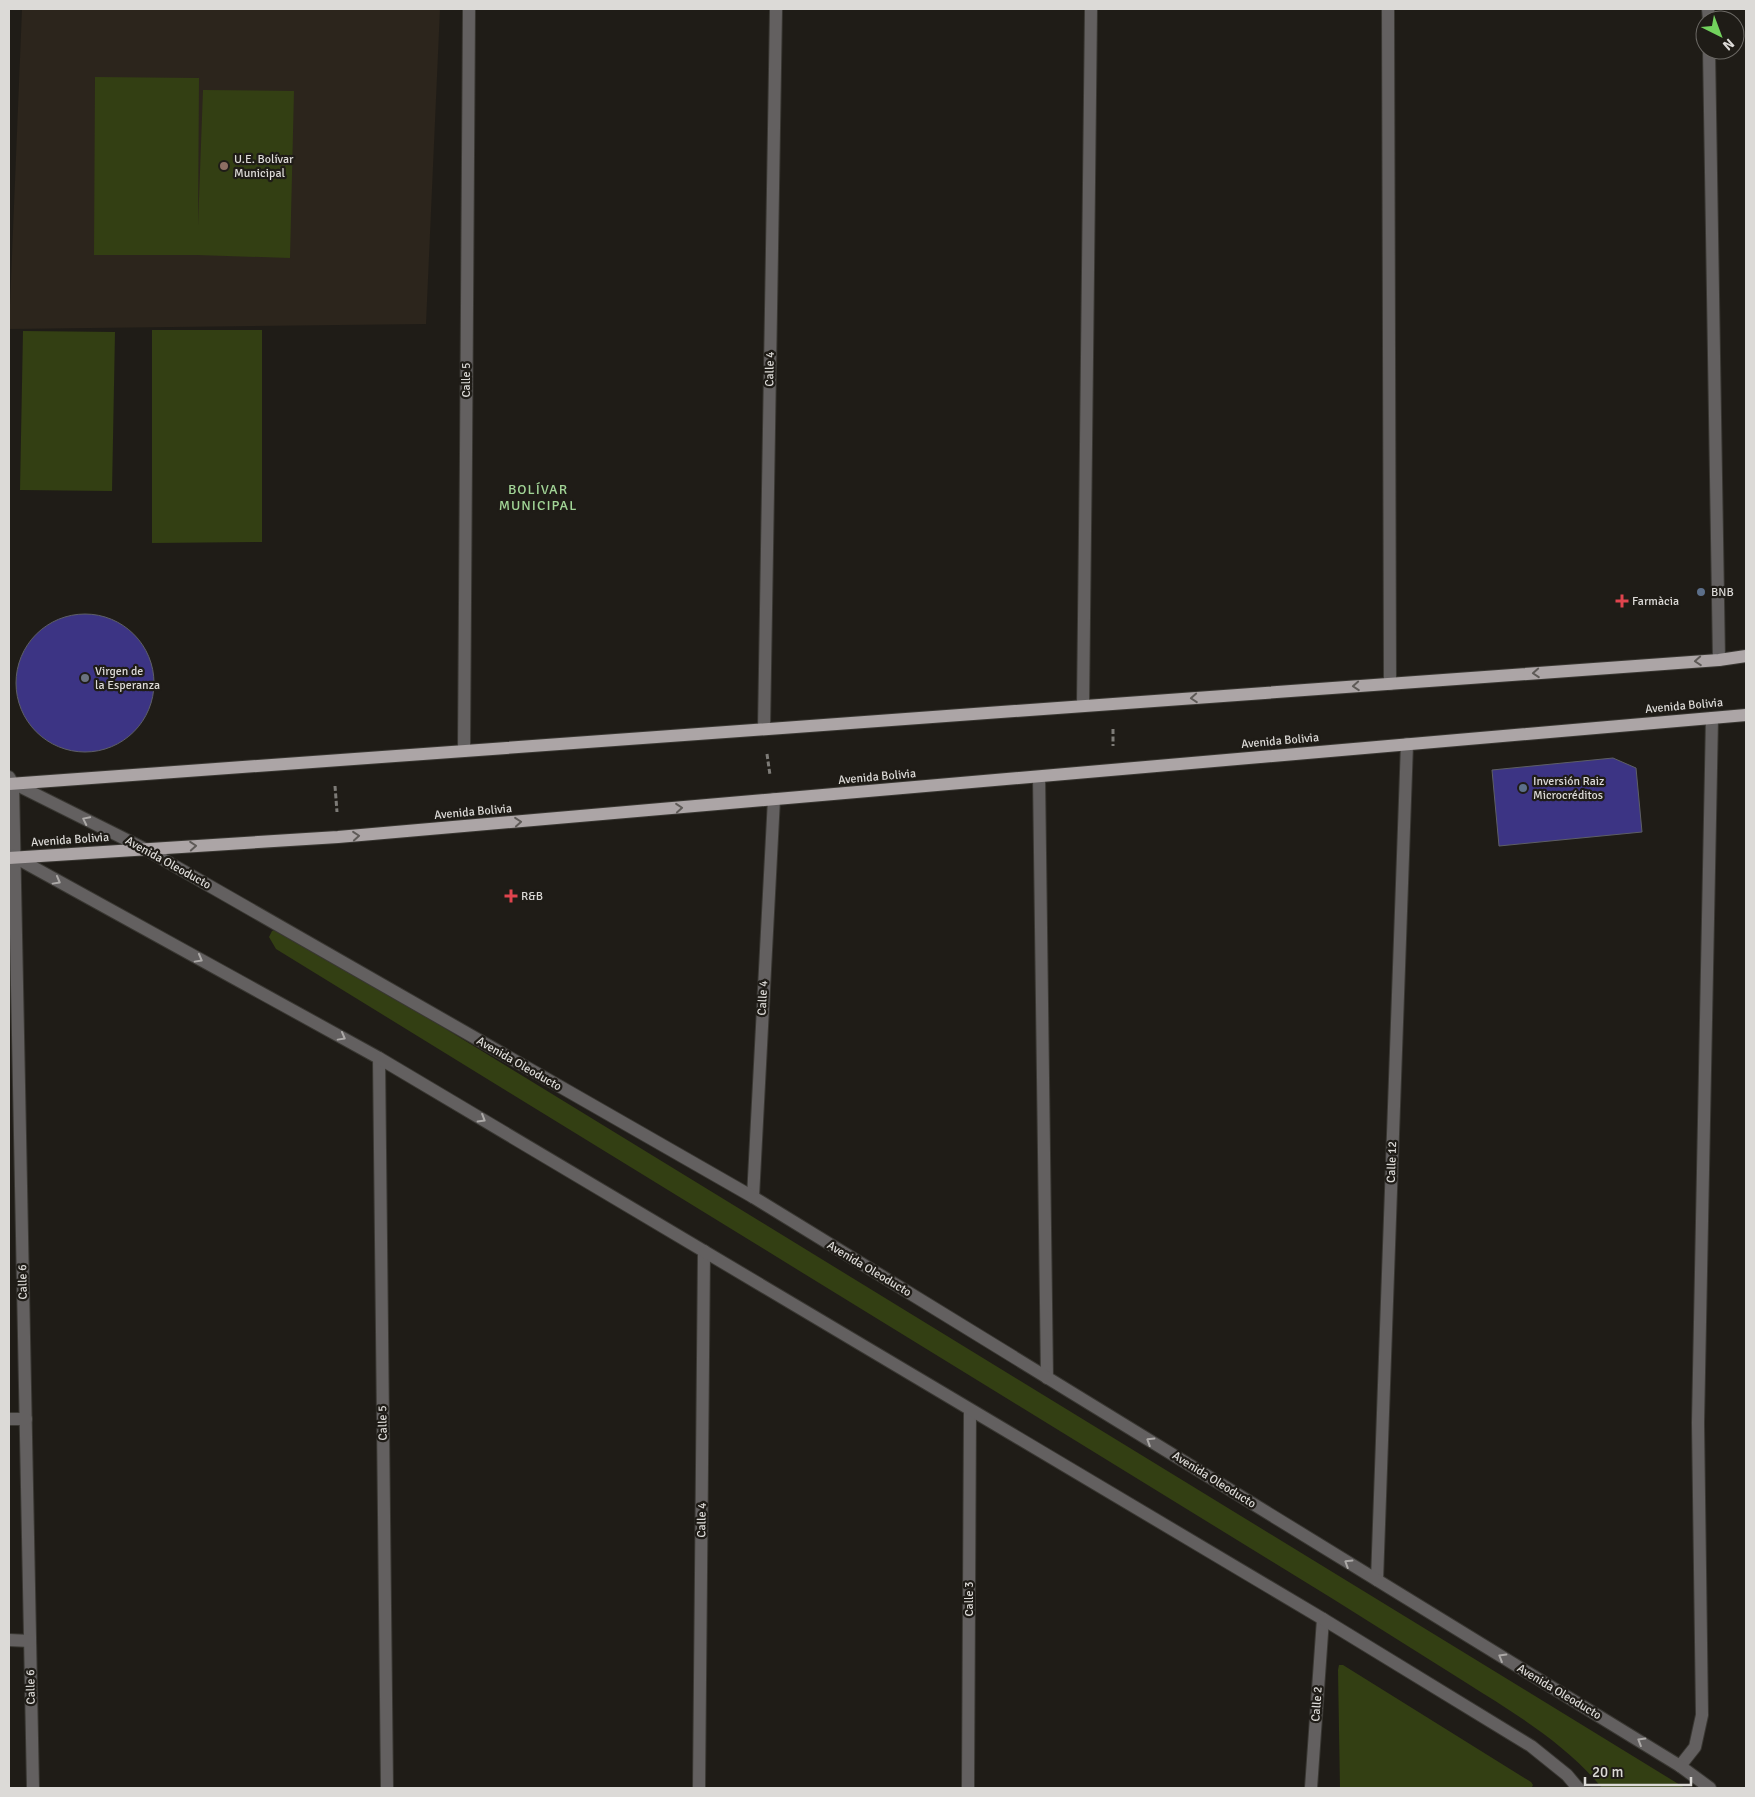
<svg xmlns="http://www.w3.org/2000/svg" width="1755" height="1797" font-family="Signika,sans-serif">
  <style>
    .built { fill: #2c251c }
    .green { fill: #333f13 }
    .building { fill: #3c3484; stroke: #5e5f65 }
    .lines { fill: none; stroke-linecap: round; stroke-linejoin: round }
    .minor-casing { stroke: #393732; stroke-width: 14 }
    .tertiary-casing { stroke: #393732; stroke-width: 14 }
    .primary-casing { stroke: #393732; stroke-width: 14 }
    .path { stroke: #7d7b77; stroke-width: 3; stroke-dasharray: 5 2.5; stroke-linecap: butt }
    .minor { stroke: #636060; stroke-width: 12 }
    .tertiary { stroke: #636060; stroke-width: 12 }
    .primary { stroke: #aca5a6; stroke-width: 12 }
    .oneway { stroke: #5e5a57 }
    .oneway2 { stroke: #aca9a7 }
    .education-dot { fill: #8d6e63; stroke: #1f1c17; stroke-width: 2 }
    .service-dot { fill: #5c6f8a; stroke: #1f1c17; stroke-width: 2 }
    .health-dot { fill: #e0444e; stroke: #1f1c17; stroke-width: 2 }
    .worship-dot { fill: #6b7280; stroke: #1f1c17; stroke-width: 2 }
    .labels { text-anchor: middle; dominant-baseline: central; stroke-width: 4.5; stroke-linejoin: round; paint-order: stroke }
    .poi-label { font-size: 12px; fill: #dcdad7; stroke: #1f1c17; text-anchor: start }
    .street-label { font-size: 12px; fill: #dcdad7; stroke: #1f1c17 }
    .neighbourhood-label { font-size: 14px; letter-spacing: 1px; fill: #a2d597; stroke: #1f1c17 }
  </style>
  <rect width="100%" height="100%" fill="#1f1c17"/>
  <!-- built -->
  <path class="built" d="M22,9H440L426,324L9,329Z"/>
  <!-- green -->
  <g class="green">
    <path d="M95,77L199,78L198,226L203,90L294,91L290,258L197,255H94Z"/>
    <path d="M152,330H262V542L152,543Z"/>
    <path d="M23,331L115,332L112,491L20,490Z"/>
    <path d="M278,929L286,931L1685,1788H1602C1565,1743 1514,1713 1465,1682C1421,1654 1377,1627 1333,1599L276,949L269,937L272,931Z"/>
    <path d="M1339,1665H1343L1531,1782L1533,1785L1532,1787L1340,1788L1338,1670Z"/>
  </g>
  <!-- building -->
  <g class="building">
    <circle cx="85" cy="683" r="69"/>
    <path d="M1613,758L1636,768L1642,832L1499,846L1492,770Z"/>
  </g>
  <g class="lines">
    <!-- minor casing -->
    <g class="minor-casing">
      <g id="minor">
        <path d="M1388,9L1390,684"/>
        <path d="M1708,9L1709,20"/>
        <path d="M1709,50L1719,660"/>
        <path d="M1083,706L1091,9"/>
        <path d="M764,729L776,9"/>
        <path d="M464,751L469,9"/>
        <path d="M9,777L13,784L33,1788"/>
        <path d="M1039,777L1047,1378"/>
        <path d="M379,1058L387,1788"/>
        <path d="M753,1197L774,799"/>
        <path d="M9,1419H26"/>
        <path d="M1377,1580L1407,744"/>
        <path d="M9,1640L30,1641"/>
        <path d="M1680,1766L1695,1747L1702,1715L1698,1423L1712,718"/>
        <path d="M699,1788L704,1251"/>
        <path d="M968,1788L970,1410"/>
        <path d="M1311,1788L1323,1619"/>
      </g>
    </g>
    <!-- tertiary casing -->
    <g class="tertiary-casing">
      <g id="tertiary">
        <path d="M9,781L145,849L753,1197L1680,1766L1710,1788"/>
        <path d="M11,855L379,1058L1323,1619L1531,1746L1567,1775L1578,1788"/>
      </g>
    </g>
    <!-- primary casing -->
    <g class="primary-casing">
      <g id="primary">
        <path d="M9,784L1719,660L1746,656"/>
        <path d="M9,858L338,837L1746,715"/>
      </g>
    </g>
    <!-- path -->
    <g class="path">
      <path d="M1113,729V746"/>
      <path d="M767,754L770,775"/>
      <path d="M335,786L337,812"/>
    </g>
    <!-- minor -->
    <use href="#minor" class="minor"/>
    <!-- tertiary -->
    <use href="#tertiary" class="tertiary"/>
    <!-- primary -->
    <use href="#primary" class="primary"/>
  </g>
  <!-- one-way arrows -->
  <defs><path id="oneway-chevron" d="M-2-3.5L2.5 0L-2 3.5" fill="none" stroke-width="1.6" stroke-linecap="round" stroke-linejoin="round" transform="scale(1.25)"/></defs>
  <g class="oneway">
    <use href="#oneway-chevron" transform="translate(1698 661) rotate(176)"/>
    <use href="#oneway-chevron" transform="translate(1536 673) rotate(176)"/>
    <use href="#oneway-chevron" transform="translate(1356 686) rotate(176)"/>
    <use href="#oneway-chevron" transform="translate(1194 698) rotate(176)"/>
    <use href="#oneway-chevron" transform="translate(679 808) rotate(-5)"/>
    <use href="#oneway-chevron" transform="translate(518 822) rotate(-5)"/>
    <use href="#oneway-chevron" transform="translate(356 836) rotate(-5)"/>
    <use href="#oneway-chevron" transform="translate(193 846) rotate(-4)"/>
  </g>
  <g class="oneway2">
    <use href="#oneway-chevron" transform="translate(86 820) rotate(-154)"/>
    <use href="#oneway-chevron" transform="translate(57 881) rotate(29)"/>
    <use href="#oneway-chevron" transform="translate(199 959) rotate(29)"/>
    <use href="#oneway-chevron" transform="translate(342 1037) rotate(29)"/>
    <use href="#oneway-chevron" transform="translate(482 1119) rotate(31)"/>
    <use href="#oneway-chevron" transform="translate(1150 1441) rotate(-148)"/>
    <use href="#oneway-chevron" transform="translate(1348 1563) rotate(-148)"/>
    <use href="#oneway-chevron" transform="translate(1502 1657) rotate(-149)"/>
    <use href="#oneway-chevron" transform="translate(1641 1741) rotate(-149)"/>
  </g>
  <!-- markers -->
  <circle class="education-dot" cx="224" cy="166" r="5"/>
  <g class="service-dot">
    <circle cx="1701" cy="592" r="5"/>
    <circle cx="1523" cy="788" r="5"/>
  </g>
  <g class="health-dot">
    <path d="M1619.5 593.5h5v5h5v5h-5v5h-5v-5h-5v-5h5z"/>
    <path d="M508.5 888.5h5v5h5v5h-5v5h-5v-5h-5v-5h5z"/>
  </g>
  <circle class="worship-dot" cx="85" cy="678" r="5"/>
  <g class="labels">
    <!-- poi labels -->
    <g class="poi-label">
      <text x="234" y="159">U.E. Bolívar<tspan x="234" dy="14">Municipal</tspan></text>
      <text x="1711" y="592">BNB</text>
      <text x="1632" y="601">Farmàcia</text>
      <text x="95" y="671">Virgen de<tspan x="95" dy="14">la Esperanza</tspan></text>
      <text x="1533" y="781">Inversión Raiz<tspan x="1533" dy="14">Microcréditos</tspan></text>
      <text x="521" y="896">R&amp;B</text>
    </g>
    <!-- street labels -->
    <g class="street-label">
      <text transform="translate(770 369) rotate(-89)">Calle 4</text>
      <text transform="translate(466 380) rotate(-90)">Calle 5</text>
      <text transform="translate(1684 706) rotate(-5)">Avenida Bolivia</text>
      <text transform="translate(1280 741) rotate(-5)">Avenida Bolivia</text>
      <text transform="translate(877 777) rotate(-5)">Avenida Bolivia</text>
      <text transform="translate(473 812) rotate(-5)">Avenida Bolivia</text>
      <text transform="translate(70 840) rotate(-4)">Avenida Bolivia</text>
      <text transform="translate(168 863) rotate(29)">Avenida Oleoducto</text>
      <text transform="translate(763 998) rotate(-87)">Calle 4</text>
      <text transform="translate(519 1064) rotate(30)">Avenida Oleoducto</text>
      <text transform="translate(1392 1162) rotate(-88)">Calle 12</text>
      <text transform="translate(869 1269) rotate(31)">Avenida Oleoducto</text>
      <text transform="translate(23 1282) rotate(-91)">Calle 6</text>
      <text transform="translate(383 1423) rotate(-91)">Calle 5</text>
      <text transform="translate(1214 1480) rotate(32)">Avenida Oleoducto</text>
      <text transform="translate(702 1520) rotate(-89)">Calle 4</text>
      <text transform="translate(969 1599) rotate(-90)">Calle 3</text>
      <text transform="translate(31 1687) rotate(-91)">Calle 6</text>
      <text transform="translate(1559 1692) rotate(31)">Avenida Oleoducto</text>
      <text transform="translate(1317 1704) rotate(-86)">Calle 2</text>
    </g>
    <!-- neighbourhood labels -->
    <g class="neighbourhood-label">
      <text x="538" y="489">BOLÍVAR<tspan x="538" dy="16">MUNICIPAL</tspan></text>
    </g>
  </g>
  <!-- border -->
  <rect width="1755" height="1797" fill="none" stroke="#dcdad7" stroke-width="20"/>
  <!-- north arrow -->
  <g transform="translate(1720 35) rotate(138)"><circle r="24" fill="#1f1c17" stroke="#6b6864"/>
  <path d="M0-4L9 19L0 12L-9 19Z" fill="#72d25d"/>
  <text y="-8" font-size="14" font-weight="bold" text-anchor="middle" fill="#dcdad7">N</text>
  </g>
  <!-- scale -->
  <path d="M1585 1777v8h106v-8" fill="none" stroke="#dcdad7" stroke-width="2.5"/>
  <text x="1592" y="1777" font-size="15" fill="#dcdad7" stroke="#1f1c17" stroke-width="4" paint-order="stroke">20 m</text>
</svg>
